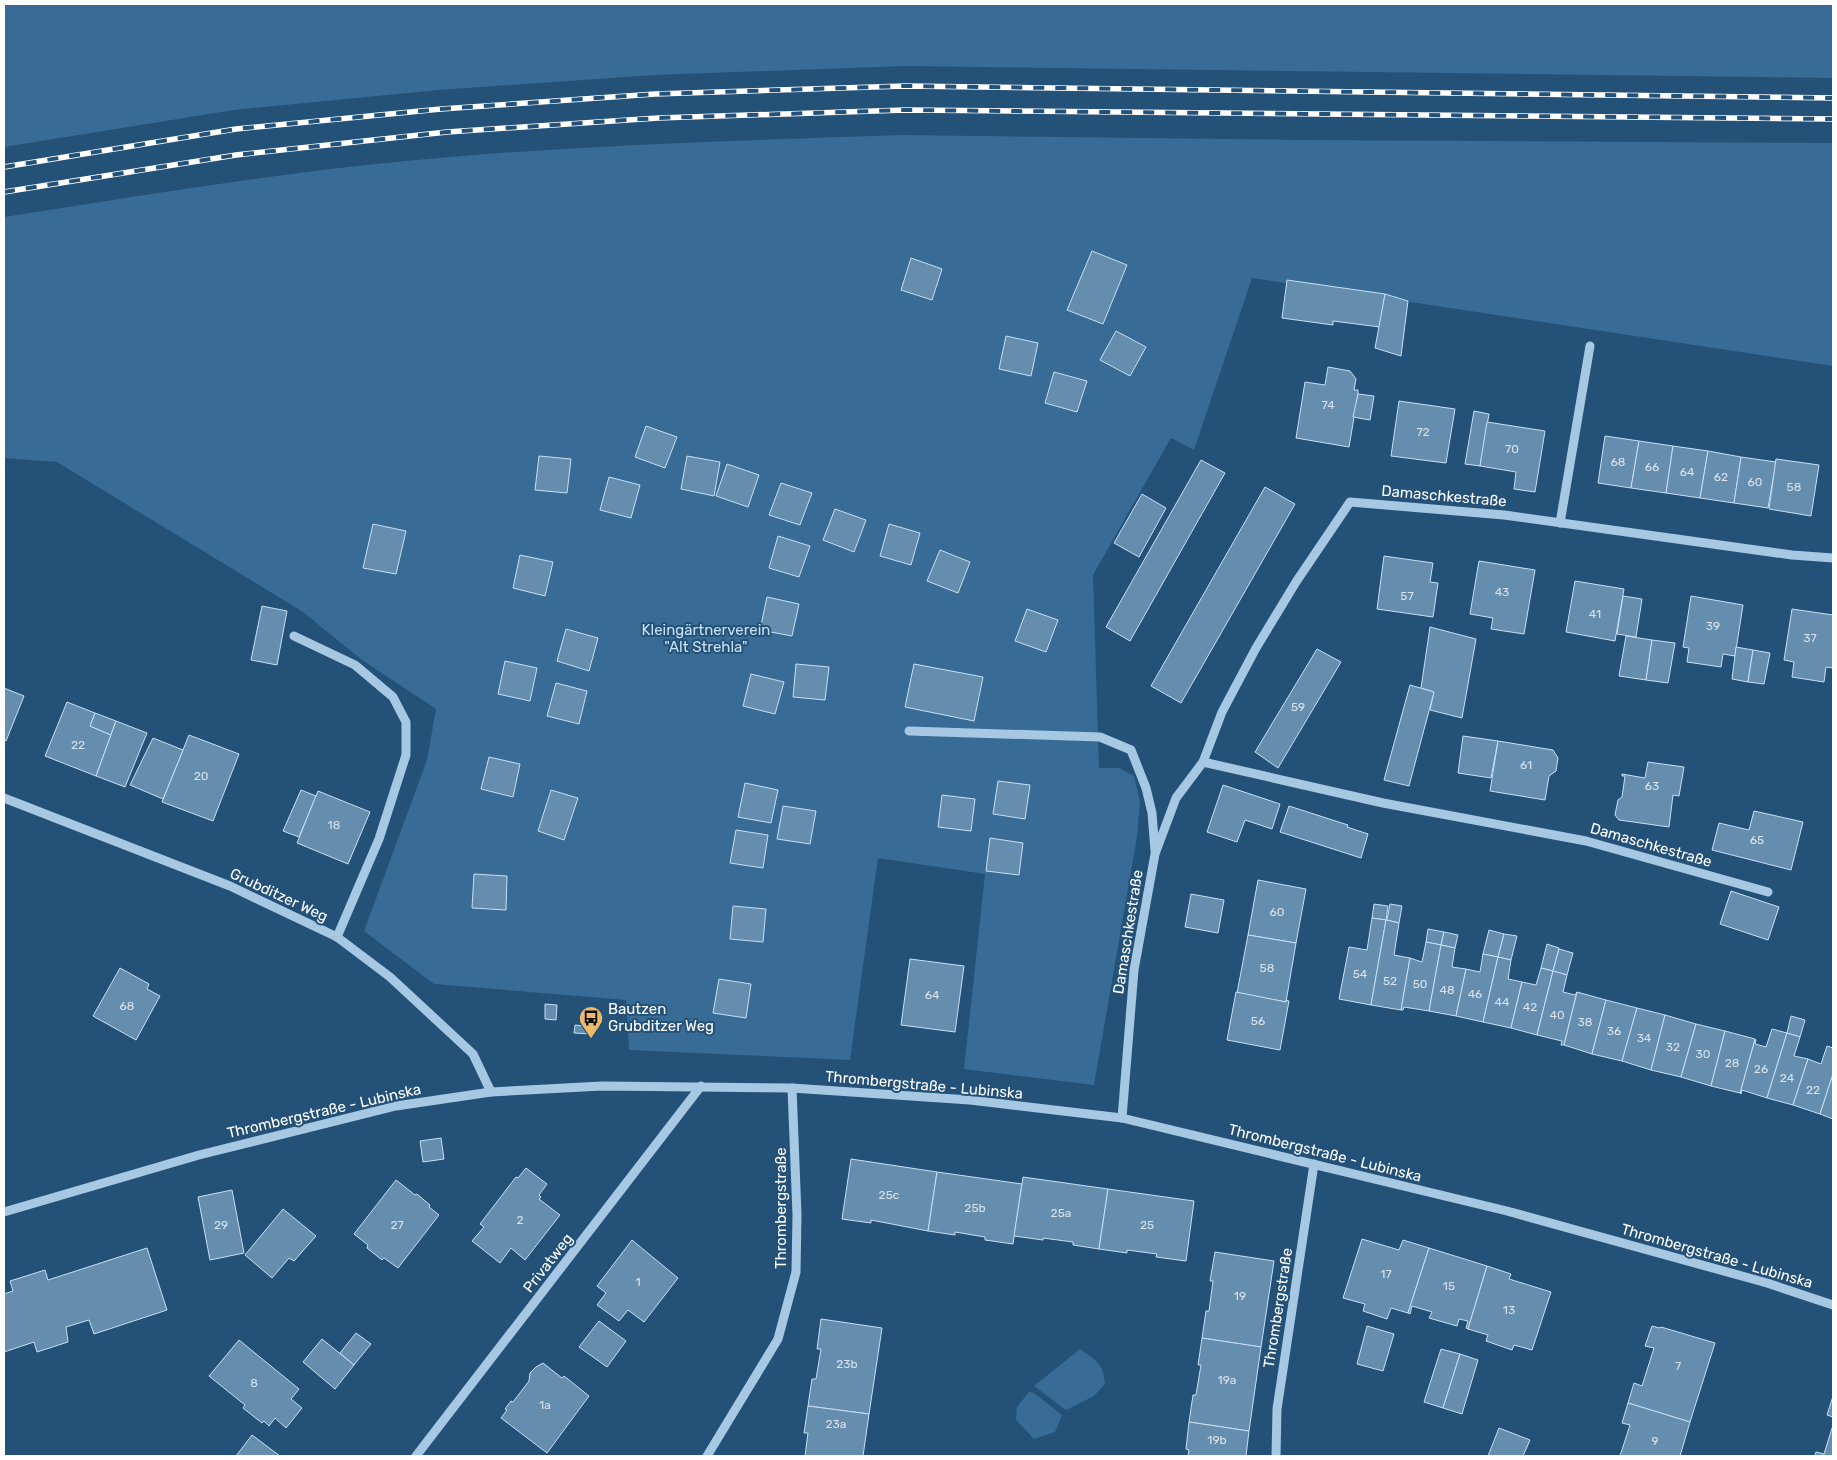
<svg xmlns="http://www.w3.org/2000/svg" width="1837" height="1460" font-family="Rubik,sans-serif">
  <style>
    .green { fill: #386b95 }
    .building { fill: #658dae; stroke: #c8e0f3 }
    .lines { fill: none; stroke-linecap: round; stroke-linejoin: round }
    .minor { stroke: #a6c8e3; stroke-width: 9 }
    .rail-casing { stroke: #fff; stroke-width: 5.5 }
    .rail { stroke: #245177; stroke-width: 4; stroke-dasharray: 11; stroke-linecap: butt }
    .labels { text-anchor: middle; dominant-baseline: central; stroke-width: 4; stroke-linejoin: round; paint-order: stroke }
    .number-label { font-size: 12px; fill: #d8e2eb }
    .street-label { font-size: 15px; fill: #fff; stroke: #245177 }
    .park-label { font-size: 15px; fill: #c8e0f3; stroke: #245177 }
    .poi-label { font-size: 15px; fill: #fff; stroke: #245177; text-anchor: start }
  </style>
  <rect width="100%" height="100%" fill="#245177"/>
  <!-- green -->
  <g class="green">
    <path d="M4,4H1833V78L905,66L654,75L439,90L234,110L4,147Z"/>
    <path d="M904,135L1302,140L1833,143V366L1252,278L1194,450L1171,438L1093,575L1099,768H1119L1134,776L1140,802L1137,837L1094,1085L964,1069L985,874L878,858L850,1060L629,1050L626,1000L434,984L364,931L427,760L436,709L362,660L303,612L57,462L4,458V217C152,194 300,169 450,157C601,144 753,140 904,135Z"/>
    <path d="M1080,1349C1097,1361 1103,1363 1105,1384L1094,1396L1066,1410L1034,1386Z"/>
    <path d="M1029,1392L1034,1393L1062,1415L1055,1432L1034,1439L1016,1420L1017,1407Z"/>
  </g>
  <!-- building -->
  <g class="building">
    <path d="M1092,251L1127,265L1103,324L1067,310Z"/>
    <path d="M911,258L942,269L932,300L901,290Z"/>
    <path d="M1287,280L1385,294L1380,327L1333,321V325L1282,318Z"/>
    <path d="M1385,294L1408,301L1401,356L1375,348Z"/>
    <path d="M1116,331L1146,347L1130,376L1100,360Z"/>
    <path d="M1006,336L1038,343L1031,376L999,369Z"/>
    <path d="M1328,367L1350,371L1356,379L1354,390H1358V394L1349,447L1296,438L1305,382L1325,385Z"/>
    <path d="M1054,372L1087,381L1077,412L1045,403Z"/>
    <path d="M1358,394L1374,396L1370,420L1353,417Z"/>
    <path d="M1399,401L1455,409L1446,463L1391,456Z"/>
    <path d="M1474,411L1489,414L1480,466L1465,464Z"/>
    <path d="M1487,422L1545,431L1535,492L1514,489L1516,472L1480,466Z"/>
    <path d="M646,426L677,437L665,468L635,457Z"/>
    <path d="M1605,436L1639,441L1631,488L1598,483Z"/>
    <path d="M1639,441L1673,446L1666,493L1631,488Z"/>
    <path d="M1673,446L1708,451L1700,498L1666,493Z"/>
    <path d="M1708,451L1741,457L1734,503L1700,498Z"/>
    <path d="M539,456L571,459L567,493L535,490Z"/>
    <path d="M687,456L720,462L714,496L681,489Z"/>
    <path d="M1741,457L1776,462L1768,508L1734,503Z"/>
    <path d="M1776,459L1819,465L1811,516L1769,509Z"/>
    <path d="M1201,460L1225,473L1130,641L1106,627Z"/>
    <path d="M727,464L759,475L748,507L716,496Z"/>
    <path d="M609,477L640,485L631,518L600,510Z"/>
    <path d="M781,483L812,493L800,525L769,515Z"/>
    <path d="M1265,487L1295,504L1181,703L1151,686Z"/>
    <path d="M1142,494L1166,508L1139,557L1114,543Z"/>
    <path d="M835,509L866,520L854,552L823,540Z"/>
    <path d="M373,524L406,531L396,574L363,568Z"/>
    <path d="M889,524L920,533L911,565L880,556Z"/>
    <path d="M778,536L810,546L799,577L769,568Z"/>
    <path d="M940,550L970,562L958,593L927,581Z"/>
    <path d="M520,555L553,562L545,596L513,588Z"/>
    <path d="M1384,556L1433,563L1430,582L1438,583L1433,617L1377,609Z"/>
    <path d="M1479,561L1535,570L1524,634L1491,629L1493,618L1470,614Z"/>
    <path d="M1575,581L1624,589L1615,641L1566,632Z"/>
    <path d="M1623,596L1642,599L1636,637L1617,634Z"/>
    <path d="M1691,596L1743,605L1735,656L1723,654L1721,667L1687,662L1689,648L1683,647Z"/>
    <path d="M767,597L799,604L792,636L760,630Z"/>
    <path d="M262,606L287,611L277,665L251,660Z"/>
    <path d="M1027,609L1058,620L1046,652L1015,641Z"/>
    <path d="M1792,609L1833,615V668L1826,667L1824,682L1792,677L1794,662L1784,660Z"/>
    <path d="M1430,627L1476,639L1462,718L1430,710L1434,692L1421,688Z"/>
    <path d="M566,629L598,638L589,671L557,661Z"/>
    <path d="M1626,636L1652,640L1646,680L1619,676Z"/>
    <path d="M1652,640L1675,643L1668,683L1646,680Z"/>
    <path d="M1736,647L1753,650L1748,682L1732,679Z"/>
    <path d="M1317,649L1341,662L1278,768L1255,752Z"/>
    <path d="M1753,650L1770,653L1764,684L1748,682Z"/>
    <path d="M505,661L537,668L530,701L498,694Z"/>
    <path d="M796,664L829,667L825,700L793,697Z"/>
    <path d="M914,664L983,677L974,721L905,707Z"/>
    <path d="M751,674L784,682L775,714L743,706Z"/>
    <path d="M556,683L587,691L579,724L547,716Z"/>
    <path d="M1410,685L1434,692L1409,786L1384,780Z"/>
    <path d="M4,688L24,696L6,741L4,740Z"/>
    <path d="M67,702L95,713L90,726L111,735L96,776L45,756Z"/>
    <path d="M95,713L116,721L111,735L90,726Z"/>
    <path d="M116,721L147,733L125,787L96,776Z"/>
    <path d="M189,735L239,754L213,821L162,802Z"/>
    <path d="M1463,736L1498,741L1491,778L1458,773Z"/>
    <path d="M153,738L183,750L163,799L130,785Z"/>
    <path d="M1498,741L1553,750L1558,758L1556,771L1549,776L1545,800L1490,791Z"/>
    <path d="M489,757L520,764L513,797L481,789Z"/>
    <path d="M1648,762L1684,767L1679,796L1673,795L1669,827L1619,820L1615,815L1618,800L1622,797L1625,776H1622V774L1645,778Z"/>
    <path d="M998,781L1030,785L1025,819L993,814Z"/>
    <path d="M745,783L778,790L771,823L738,817Z"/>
    <path d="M1223,785L1280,804L1272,829L1245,820L1237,842L1207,832Z"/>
    <path d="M301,790L316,796L299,837L283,831Z"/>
    <path d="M551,790L578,798L564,840L538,831Z"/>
    <path d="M318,791L370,812L348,864L297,843Z"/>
    <path d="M942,795L975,799L971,831L938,827Z"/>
    <path d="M783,806L816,811L810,844L777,839Z"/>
    <path d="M1289,806L1348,825L1347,827L1368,834L1361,858L1280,832Z"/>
    <path d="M1754,811L1803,822L1791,870L1712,850L1719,823L1749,830Z"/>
    <path d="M736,830L768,835L763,868L730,863Z"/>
    <path d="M990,838L1023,843L1019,875L986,871Z"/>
    <path d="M474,874L507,876L506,910L472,908Z"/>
    <path d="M1258,880L1306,889L1296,943L1248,935Z"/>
    <path d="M1731,891L1779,907L1768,940L1720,924Z"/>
    <path d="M1191,894L1224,900L1218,933L1185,927Z"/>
    <path d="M1374,904L1388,906L1386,920L1372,918Z"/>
    <path d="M1390,904L1402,906L1399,923L1387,920Z"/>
    <path d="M733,906L766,909L763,942L730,939Z"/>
    <path d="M1372,918L1386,920L1371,1005L1339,999L1349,947L1367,950Z"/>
    <path d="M1386,920L1399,923L1394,955L1410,958L1401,1010L1371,1005Z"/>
    <path d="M1428,929L1444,932L1441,945L1426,942Z"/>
    <path d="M1489,930L1504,934L1498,957L1483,954Z"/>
    <path d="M1444,932L1458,935L1455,948L1441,945Z"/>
    <path d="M1504,934L1517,936L1511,960L1498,957Z"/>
    <path d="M1248,935L1296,943L1286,1002L1237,993Z"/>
    <path d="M1426,942L1441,945L1429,1011L1404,1007L1403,1010H1401L1410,958L1422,962Z"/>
    <path d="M1547,944L1559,948L1553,971L1541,968Z"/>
    <path d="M1441,945L1455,948L1452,967L1466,969L1456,1016L1429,1011Z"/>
    <path d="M1559,949L1573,953L1567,975L1553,971Z"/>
    <path d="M1483,954L1498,957L1483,1022L1456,1016L1466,969L1480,972Z"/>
    <path d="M1498,957L1511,960L1508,979L1522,982L1511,1028L1483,1022Z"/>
    <path d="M910,959L964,966L955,1032L901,1025Z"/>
    <path d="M120,968L149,984L147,989L160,996L136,1040L93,1016Z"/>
    <path d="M1541,968L1553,971L1537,1035L1511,1028L1522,982L1536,985Z"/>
    <path d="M1553,971L1567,975L1563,992L1575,995L1577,992L1564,1045H1561L1562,1041L1537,1035Z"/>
    <path d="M719,979L751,984L746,1018L713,1013Z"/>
    <path d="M1236,992L1286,1002V1000L1289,1001L1280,1050L1227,1040Z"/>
    <path d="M1577,992L1606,1000L1592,1054L1564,1045Z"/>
    <path d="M1606,1000L1637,1008L1622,1061L1592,1054Z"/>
    <path d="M545,1004L557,1005L556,1020L545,1019Z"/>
    <path d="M1637,1008L1665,1015L1651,1070L1622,1061Z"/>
    <path d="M1665,1015L1696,1024L1681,1077L1651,1070Z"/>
    <path d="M1791,1016L1805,1020L1800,1037L1787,1033Z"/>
    <path d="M1696,1024L1725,1031L1711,1086L1681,1077Z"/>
    <path d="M575,1025L593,1027L592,1034L574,1033Z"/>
    <path d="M1772,1029L1787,1033L1767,1098L1742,1090L1741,1094L1740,1093L1755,1039L1756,1040L1755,1044L1766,1047Z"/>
    <path d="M1725,1031L1755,1039L1740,1093L1711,1086Z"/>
    <path d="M1787,1033L1800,1037L1794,1056L1808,1059L1793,1105L1767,1098Z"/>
    <path d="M1827,1046L1833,1048V1074L1820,1114L1793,1105L1808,1059L1821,1064Z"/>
    <path d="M1833,1074V1119L1820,1114Z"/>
    <path d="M441,1138L444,1159L423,1162L420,1141Z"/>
    <path d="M851,1159L937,1172L928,1231L871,1220V1223L842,1219Z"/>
    <path d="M526,1168L547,1184L539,1195L541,1197L539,1199L560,1215L525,1260L511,1248L500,1263L472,1241L484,1227L480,1224L516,1177L518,1178Z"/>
    <path d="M937,1172L1022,1184L1013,1244L985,1240V1237L955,1232V1235L928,1231Z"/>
    <path d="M1023,1177L1108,1189L1099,1249L1073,1245V1242L1043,1238V1240L1014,1236Z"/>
    <path d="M396,1180L415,1195L417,1194L430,1205L429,1207L439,1215L398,1268L384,1258L382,1260L367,1248L368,1245L354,1234Z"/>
    <path d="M1108,1189L1194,1201L1186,1261L1156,1257L1157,1254L1127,1250V1253L1099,1249Z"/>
    <path d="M232,1190L244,1253L210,1260L198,1197Z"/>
    <path d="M283,1209L316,1236L294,1261L289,1258L272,1278L245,1255Z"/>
    <path d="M1362,1239L1399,1250L1403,1240L1429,1248L1408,1313L1391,1308L1387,1319L1363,1311L1365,1304L1343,1298Z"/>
    <path d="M632,1240L678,1278L644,1322L628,1310L619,1321L597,1305L606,1293L597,1286Z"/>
    <path d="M147,1248L167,1310L94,1334L89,1320L66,1327L68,1342L37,1352L34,1342L4,1352V1294L13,1291L10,1281L45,1270L48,1280Z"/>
    <path d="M1429,1248L1487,1266L1468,1329L1466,1328L1468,1321L1459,1319L1457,1326L1429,1318L1432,1312L1412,1306L1410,1314L1408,1313Z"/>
    <path d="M1215,1252L1274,1261L1261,1347L1202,1338L1206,1311H1209L1213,1281H1210Z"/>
    <path d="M1487,1266L1511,1274L1509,1279L1551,1292L1532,1350L1514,1345L1512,1350L1486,1341L1488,1335L1468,1329Z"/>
    <path d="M821,1319L882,1328L869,1414L808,1406L812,1379H816L821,1349H817Z"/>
    <path d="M599,1321L626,1341L607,1367L579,1347Z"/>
    <path d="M1367,1326L1394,1334L1383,1371L1357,1364Z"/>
    <path d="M1652,1326L1660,1328L1661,1327L1715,1343L1690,1422L1628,1403L1634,1383L1642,1386L1654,1348L1645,1346Z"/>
    <path d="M356,1333L371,1344L354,1365L340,1353Z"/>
    <path d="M1202,1338L1261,1347L1249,1431L1189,1422L1193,1395H1196L1201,1365H1198Z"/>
    <path d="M322,1339L354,1365L335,1389L303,1362Z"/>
    <path d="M239,1340L299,1389L291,1399L302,1408L286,1428L275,1418L269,1426L264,1421L262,1423L243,1408L245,1405L209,1376Z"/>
    <path d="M1441,1349L1460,1354L1443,1408L1424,1402Z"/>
    <path d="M1460,1354L1478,1360L1462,1414L1443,1408Z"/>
    <path d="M543,1363L562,1378L564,1376L589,1396L547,1453L501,1418L507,1410L505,1409L511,1401L513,1402L529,1381L530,1373L536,1367Z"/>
    <path d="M1833,1396V1417L1827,1415Z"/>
    <path d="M1628,1403L1690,1422L1680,1456H1620L1630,1425L1622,1423Z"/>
    <path d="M808,1406L869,1414L863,1456H805L808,1433H804Z"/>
    <path d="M1189,1422L1249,1431L1246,1456H1188L1189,1450L1186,1449Z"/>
    <path d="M1833,1425V1456H1815L1816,1452L1824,1454Z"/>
    <path d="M1499,1428L1530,1440L1523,1456H1488Z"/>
    <path d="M252,1435L280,1456H236Z"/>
  </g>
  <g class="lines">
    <!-- minor -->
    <g class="minor">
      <path d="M1560,523L1590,346"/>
      <path d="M294,636L355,665L393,697L406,722V755L379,839L337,937"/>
      <path d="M909,731L1100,737L1131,750L1146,788L1152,813L1155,851"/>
      <path d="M1203,762L1383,803L1586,841L1768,892"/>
      <path d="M4,798L230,886L337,937L390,977L473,1054L491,1092"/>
      <path d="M1122,1118L1134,970L1155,854L1176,798L1203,762L1222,712L1256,648L1296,582L1350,502L1504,515L1792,555L1833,558"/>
      <path d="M4,1212L199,1155L396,1106L491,1092L602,1086L792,1088L970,1100L1122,1118L1507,1211L1767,1283L1833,1305"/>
      <path d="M416,1456L701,1086"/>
      <path d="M707,1456L778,1339L796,1272L797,1215L792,1088"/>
      <path d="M1276,1456L1277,1409L1314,1164"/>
    </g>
    <!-- rail casing -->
    <g class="rail-casing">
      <g id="rail">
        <path d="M4,167L236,129L441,109L655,94L905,86L1833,98"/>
        <path d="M4,192L236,155L447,132L658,118L905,110L1833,119"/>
      </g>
    </g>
    <!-- rail -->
    <use href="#rail" class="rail"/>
  </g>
  <!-- icons -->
  <defs>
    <g id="bus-pin" transform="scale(1.25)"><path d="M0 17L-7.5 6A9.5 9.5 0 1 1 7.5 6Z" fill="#edba6a" stroke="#245177"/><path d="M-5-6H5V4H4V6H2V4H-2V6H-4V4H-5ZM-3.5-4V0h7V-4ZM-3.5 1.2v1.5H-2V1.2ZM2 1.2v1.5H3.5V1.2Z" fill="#111"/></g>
  </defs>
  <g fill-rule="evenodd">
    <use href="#bus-pin" x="591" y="1018"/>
  </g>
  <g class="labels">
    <!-- number labels -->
    <g class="number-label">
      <text x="1328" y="405">74</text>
      <text x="1423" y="432">72</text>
      <text x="1512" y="449">70</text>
      <text x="1618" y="462">68</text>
      <text x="1652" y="467">66</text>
      <text x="1687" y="472">64</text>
      <text x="1721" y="477">62</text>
      <text x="1755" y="482">60</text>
      <text x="1794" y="487">58</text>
      <text x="1502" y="592">43</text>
      <text x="1407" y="596">57</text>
      <text x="1595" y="614">41</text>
      <text x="1713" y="626">39</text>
      <text x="1810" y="638">37</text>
      <text x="1298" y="707">59</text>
      <text x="78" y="745">22</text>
      <text x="1526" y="765">61</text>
      <text x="201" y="776">20</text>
      <text x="1652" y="786">63</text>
      <text x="334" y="825">18</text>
      <text x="1757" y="840">65</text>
      <text x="1277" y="912">60</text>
      <text x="1267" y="968">58</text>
      <text x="1360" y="974">54</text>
      <text x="1390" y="981">52</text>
      <text x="1420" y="984">50</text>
      <text x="1447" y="990">48</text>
      <text x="1475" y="994">46</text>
      <text x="932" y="995">64</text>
      <text x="1502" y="1002">44</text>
      <text x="127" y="1006">68</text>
      <text x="1530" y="1007">42</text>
      <text x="1557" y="1015">40</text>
      <text x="1258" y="1021">56</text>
      <text x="1585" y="1022">38</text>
      <text x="1614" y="1031">36</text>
      <text x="1644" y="1038">34</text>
      <text x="1673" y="1047">32</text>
      <text x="1703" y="1054">30</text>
      <text x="1732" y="1063">28</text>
      <text x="1761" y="1069">26</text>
      <text x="1787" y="1078">24</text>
      <text x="1813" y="1090">22</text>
      <text x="889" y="1195">25c</text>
      <text x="975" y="1208">25b</text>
      <text x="1061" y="1213">25a</text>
      <text x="520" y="1220">2</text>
      <text x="221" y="1225">29</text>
      <text x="397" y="1225">27</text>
      <text x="1147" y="1225">25</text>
      <text x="1386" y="1274">17</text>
      <text x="638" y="1282">1</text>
      <text x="1449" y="1286">15</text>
      <text x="1240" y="1296">19</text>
      <text x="1509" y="1310">13</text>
      <text x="847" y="1364">23b</text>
      <text x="1678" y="1366">7</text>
      <text x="1227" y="1380">19a</text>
      <text x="254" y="1383">8</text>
      <text x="545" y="1405">1a</text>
      <text x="836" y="1424">23a</text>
      <text x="1217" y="1440">19b</text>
      <text x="1655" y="1441">9</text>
    </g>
    <!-- street labels -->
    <g class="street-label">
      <text transform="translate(1444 496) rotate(5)">Damaschkestraße</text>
      <text transform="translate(1651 845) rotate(16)">Damaschkestraße</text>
      <text transform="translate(279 895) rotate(25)">Grubditzer Weg</text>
      <text transform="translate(1128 932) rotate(-81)">Damaschkestraße</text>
      <text transform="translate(924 1085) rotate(5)">Thrombergstraße - Lubinska</text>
      <text transform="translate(324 1111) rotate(-13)">Thrombergstraße - Lubinska</text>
      <text transform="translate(1325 1153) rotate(14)">Thrombergstraße - Lubinska</text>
      <text transform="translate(781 1208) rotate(-90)">Thrombergstraße</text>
      <text transform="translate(1717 1256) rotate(16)">Thrombergstraße - Lubinska</text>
      <text transform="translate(548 1263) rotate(-52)">Privatweg</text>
      <text transform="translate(1278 1308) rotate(-81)">Thrombergstraße</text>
    </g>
    <!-- park labels -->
    <g class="park-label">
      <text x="706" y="630">Kleingärtnerverein<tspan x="706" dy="17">"Alt Strehla"</tspan></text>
    </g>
    <!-- poi labels -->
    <g class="poi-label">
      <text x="608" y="1009">Bautzen<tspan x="608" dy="17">Grubditzer Weg</tspan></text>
    </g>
  </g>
  <!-- border -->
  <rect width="1837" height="1460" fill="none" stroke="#ffffff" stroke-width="10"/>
</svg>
